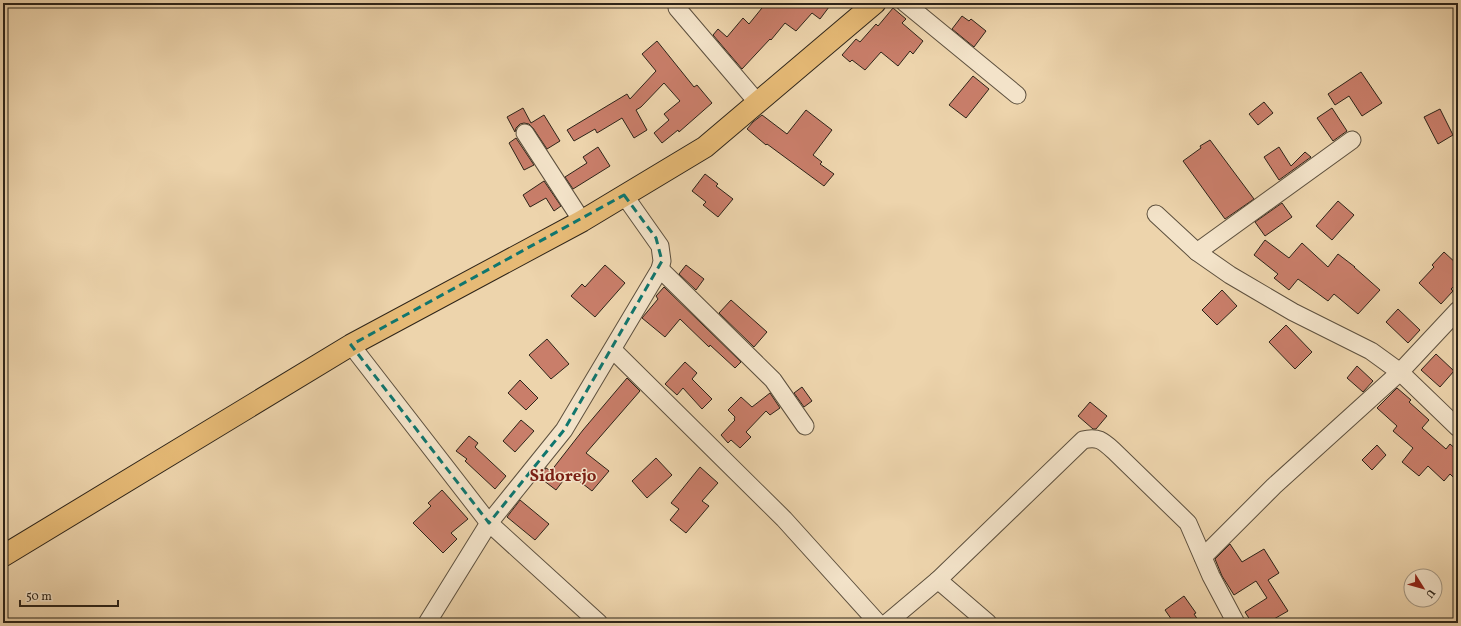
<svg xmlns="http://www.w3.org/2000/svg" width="1461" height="626" font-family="Vollkorn,serif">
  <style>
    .building { fill: #c97e6a; stroke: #2d2419 }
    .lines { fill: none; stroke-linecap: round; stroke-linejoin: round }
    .minor-casing { stroke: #5d503e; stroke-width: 19 }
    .major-casing { stroke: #2d2419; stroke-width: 23 }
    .minor { stroke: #f3e3c9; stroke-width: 17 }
    .major { stroke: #e6ba76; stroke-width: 21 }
    .marked { fill: none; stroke: #0f766e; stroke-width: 3; stroke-dasharray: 8 5; stroke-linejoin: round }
    .labels { text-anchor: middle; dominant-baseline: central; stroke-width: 3; stroke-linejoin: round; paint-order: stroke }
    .quarter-label { font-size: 17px; font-weight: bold; fill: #7a1f14; stroke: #f3e3c9 }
  </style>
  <rect width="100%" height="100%" fill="#edd4ac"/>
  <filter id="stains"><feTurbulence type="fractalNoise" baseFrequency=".005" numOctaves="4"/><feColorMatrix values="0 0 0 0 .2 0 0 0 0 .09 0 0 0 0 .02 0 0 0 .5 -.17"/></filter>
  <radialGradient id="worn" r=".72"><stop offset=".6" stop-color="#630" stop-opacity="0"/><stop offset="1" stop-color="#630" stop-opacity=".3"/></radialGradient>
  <!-- building -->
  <g class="building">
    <path d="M766,3H832L820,19L812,13L796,31L785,23L771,40L770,39L742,69L713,35L718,29L727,37L743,18L749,24Z"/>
    <path d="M893,8L906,19L902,23L923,41L913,54L910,51L898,66L881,52L865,70L852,60L850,62L842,55L856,39L860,42L876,24L878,26Z"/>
    <path d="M962,16L969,21L971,19L986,31L974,47L952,29Z"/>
    <path d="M657,41L694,87L697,85L712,103L679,132L678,130L662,143L654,133L669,120L664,114L680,101L664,83L641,107L636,110L647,130L634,138L622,118L597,133L595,129L574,141L567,130L627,94L630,99L656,71L642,54Z"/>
    <path d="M1361,72L1382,103L1362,116L1349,96L1335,105L1328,94Z"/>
    <path d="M973,76L989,89L966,118L949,105Z"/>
    <path d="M1264,102L1273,113L1258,125L1249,114Z"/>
    <path d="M523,108L531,123L544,115L560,141L547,149L533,128L529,124L524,123L520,124L516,128L515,132L507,117Z"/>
    <path d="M1332,108L1347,131L1333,141L1317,118Z"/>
    <path d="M1440,109L1453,135L1438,144L1424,117Z"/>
    <path d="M806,110L832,130L813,155L822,162L820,164L834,174L824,186L767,144L766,145L747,129L753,122L762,115L787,134Z"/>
    <path d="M516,138L534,165L524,170L509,143Z"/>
    <path d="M1210,140L1254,199L1225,219L1183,161L1201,148L1200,146Z"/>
    <path d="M598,147L610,166L573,189L565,177L587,163L583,157Z"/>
    <path d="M1279,147L1291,166L1305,152L1311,157L1279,180L1264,157Z"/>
    <path d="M705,174L718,184L716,186L733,199L718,217L703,205L706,202L692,191Z"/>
    <path d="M544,181L561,206L554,211L546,198L530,207L523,195Z"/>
    <path d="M1338,201L1354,215L1332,240L1316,226Z"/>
    <path d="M1282,203L1292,217L1265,236L1255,222Z"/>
    <path d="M1265,240L1289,258L1302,243L1328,267L1338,254L1355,267H1354L1380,290L1358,314L1334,294L1328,301L1298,279L1289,290L1274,278L1278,274L1254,255Z"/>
    <path d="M1444,252L1458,265V282L1451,289L1453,291L1441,304L1419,283L1434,267L1432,265Z"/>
    <path d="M605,265L625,283L595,317L571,296L582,284L585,287Z"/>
    <path d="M686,265L704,279L696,290L679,274Z"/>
    <path d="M664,287L741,362L735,368L710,345L709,347L680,319L665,337L642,318L658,299L656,296Z"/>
    <path d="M1222,290L1237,306L1217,325L1202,310Z"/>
    <path d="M731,300L767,332L754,347L719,313Z"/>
    <path d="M1398,309L1420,330L1408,343L1386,322Z"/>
    <path d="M1286,325L1312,352L1295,369L1269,342Z"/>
    <path d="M547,339L569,364L551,379L529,355Z"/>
    <path d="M1436,354L1454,371L1440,387L1421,370Z"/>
    <path d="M685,362L697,373L692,379L712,399L702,409L683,388L677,395L665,384Z"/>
    <path d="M1357,366L1373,381L1363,392L1347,378Z"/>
    <path d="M627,378L640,391L586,453L609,471L592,491L569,473L556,490L539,477L546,468L551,471L583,430Z"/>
    <path d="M520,380L538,398L526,410L508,393Z"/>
    <path d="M802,387L812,401L804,407L794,393Z"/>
    <path d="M1397,388L1411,400L1409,402L1429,420L1422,428L1446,449L1450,444L1458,451V482L1450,474L1444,481L1428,466L1419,476L1402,462L1413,448L1393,431L1397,426L1377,408Z"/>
    <path d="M770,393L780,408L770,415L766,411L746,432L751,437L740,448L731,440L728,443L721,435L735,420L734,419L735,417L728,410L741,397L752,407Z"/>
    <path d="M1090,402L1107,416L1096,429H1093L1078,416Z"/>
    <path d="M521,420L534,431L515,452L503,441Z"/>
    <path d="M469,436L478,443L475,447L506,476L495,489L465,461L467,459L456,451Z"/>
    <path d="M1377,445L1386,455L1372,470L1362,460Z"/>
    <path d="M656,458L672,475L647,498L632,481Z"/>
    <path d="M700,467L718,483L702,501L709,506L686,533L670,520L679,509L671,503Z"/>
    <path d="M442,490L468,519L451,533L457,539L443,553L413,523L431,506L428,503Z"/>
    <path d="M520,500L549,524L535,540L507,517Z"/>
    <path d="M1230,544L1242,562L1264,549L1279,573L1268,580L1288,611L1267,623H1252L1245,612L1267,598L1256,581L1234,595L1222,576L1215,559Z"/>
    <path d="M1184,596L1196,613L1194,614L1200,623H1174L1165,610Z"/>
  </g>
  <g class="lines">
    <!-- minor casing -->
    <g class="minor-casing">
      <g id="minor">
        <path d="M677,3V8L758,103"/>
        <path d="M905,3L1017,95"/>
        <path d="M525,133L582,221"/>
        <path d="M1156,214L1197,252L1230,275L1293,312L1371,351L1400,372L1458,428"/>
        <path d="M1197,252L1352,140"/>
        <path d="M660,269L773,380L805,426"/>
        <path d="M351,345L489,523L599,623"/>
        <path d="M613,350L784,519L878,623"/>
        <path d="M1203,557L1274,486L1400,372L1458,310"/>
        <path d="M938,580L988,623"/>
        <path d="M427,623L489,523L564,430L660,269L662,261L660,246L624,195"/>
        <path d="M887,623L938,580L1083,440C1098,436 1103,441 1114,451L1188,523L1211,576L1236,623"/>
      </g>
    </g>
    <!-- major casing -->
    <g class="major-casing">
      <path id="major" d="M3,556L351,345L582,221L705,147L875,3"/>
    </g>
    <!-- minor -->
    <use href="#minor" class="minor"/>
    <!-- major -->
    <use href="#major" class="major"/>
  </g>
  <!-- marked area -->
  <path class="marked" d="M624,195L656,238L662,261L564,430L489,523L351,345Z"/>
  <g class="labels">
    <!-- quarter labels -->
    <g class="quarter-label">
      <text x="563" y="476">Sidorejo</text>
    </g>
  </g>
  <!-- margin -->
  <rect width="1461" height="626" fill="none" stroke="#edd4ac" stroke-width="16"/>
  <rect x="4" y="4" width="1453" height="618" fill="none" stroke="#2d2419" stroke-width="2"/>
  <rect x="8" y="8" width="1445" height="610" fill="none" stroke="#2d2419"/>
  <!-- north arrow -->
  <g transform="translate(1423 588) rotate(127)"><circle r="19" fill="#f3e3c9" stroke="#a49783"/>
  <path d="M0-3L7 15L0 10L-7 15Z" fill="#8f2418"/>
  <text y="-6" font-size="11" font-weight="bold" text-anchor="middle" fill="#2d2419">U</text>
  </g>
  <!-- scale -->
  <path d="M20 600v6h98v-6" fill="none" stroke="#2d2419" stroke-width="2"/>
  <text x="26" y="600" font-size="12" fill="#2d2419" stroke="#f3e3c9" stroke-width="3" paint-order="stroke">50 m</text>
  <rect width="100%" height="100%" filter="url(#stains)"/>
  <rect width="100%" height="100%" fill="url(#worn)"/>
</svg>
